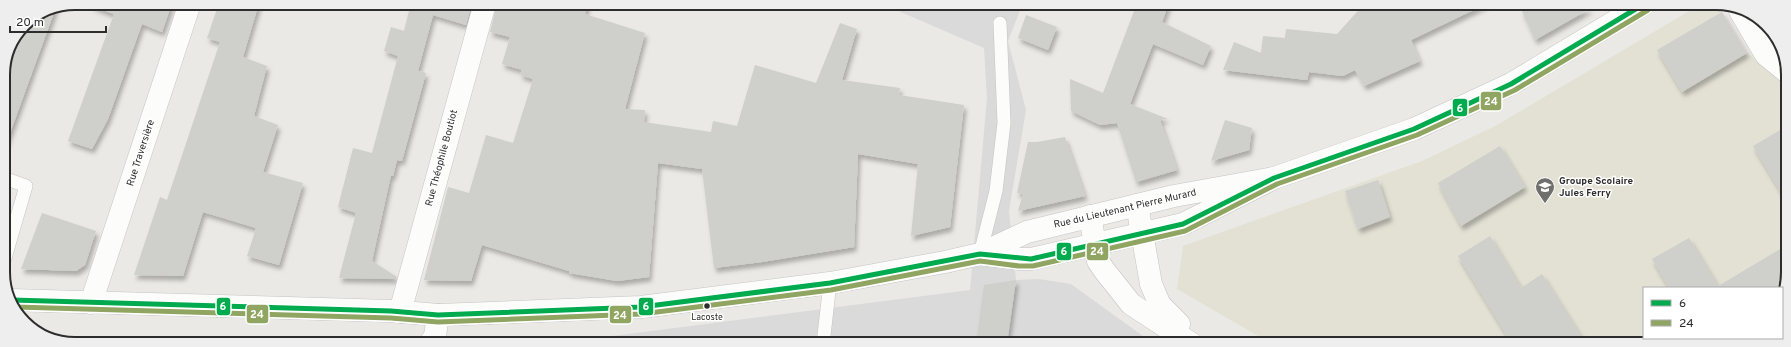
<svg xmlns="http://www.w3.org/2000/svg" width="1791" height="347" font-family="Overpass,sans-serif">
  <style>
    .industrial { fill: #dbdadb }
    .education { fill: #e3e1d4 }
    .building { fill: #cfcfcb; filter: url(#shadow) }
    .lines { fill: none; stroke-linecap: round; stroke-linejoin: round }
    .service-casing { stroke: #c4c4c4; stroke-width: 14 }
    .minor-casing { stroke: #c4c4c4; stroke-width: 23 }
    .secondary-casing { stroke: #c4c4c4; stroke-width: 23 }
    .service { stroke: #fcfcfb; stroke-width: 13 }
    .minor { stroke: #fcfcfb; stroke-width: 22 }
    .secondary { stroke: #fcfcfb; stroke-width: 22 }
    .bus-1-casing { stroke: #fff; stroke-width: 8 }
    .bus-2-casing { stroke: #fff; stroke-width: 8 }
    .bus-1 { stroke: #00aa4e; stroke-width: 5 }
    .bus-2 { stroke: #90a562; stroke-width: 5 }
    .bus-dot { fill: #2d2d2d; stroke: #fff; stroke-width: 1.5 }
    .labels { text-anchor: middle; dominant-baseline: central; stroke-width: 3; stroke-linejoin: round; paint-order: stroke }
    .bus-label { font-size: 9px; fill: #2d2d2d; stroke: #fff }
    .street-label { font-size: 10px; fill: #2d2d2d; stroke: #fff }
    .poi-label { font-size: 10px; font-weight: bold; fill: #2d2d2d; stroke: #fff; text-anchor: start }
    .rim { fill: none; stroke: #2d2d2d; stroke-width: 2 }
    .line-badge { stroke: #fff; stroke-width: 1.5 }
    .badge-label { font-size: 11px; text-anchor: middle; font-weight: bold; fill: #fff }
  </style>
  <defs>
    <filter id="shadow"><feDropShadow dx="2.5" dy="4.5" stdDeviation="2" flood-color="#0004"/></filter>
  </defs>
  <rect width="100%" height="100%" fill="#eae9e5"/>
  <!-- industrial -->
  <path class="industrial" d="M880,3H1023L1008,41L1026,110L1009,211L1016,280L1039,279L1071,284L1154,344L558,343L970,290L987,98L984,48Z"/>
  <!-- education -->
  <path class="education" d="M1701,4L1722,12L1747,53L1787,82V281L1782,291V288H1644V338H1734L1720,344H1272L1177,289L1183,246L1422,161L1497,125Z"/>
  <!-- building -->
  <g class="building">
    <path d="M93,3H172L162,32L142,24L108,119L92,149L68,141L114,14L92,6Z"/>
    <path d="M219,3H259L243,57L267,66L254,116L278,125L263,172L303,183L279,265L247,256L256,228L203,212L183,276L134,275L160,197L167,200L220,42L207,38Z"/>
    <path d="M411,3H472L466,25L433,15L418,71L426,73L402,161L397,160L393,176L391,175L372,261L397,277L396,279L339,278L356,213L338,207L353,148L372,153L398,56L384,51L391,27L404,31Z"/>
    <path d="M497,3H588L585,14L645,33L625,109L645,110L644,122L711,132L713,121L737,126L755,65L816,83L840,23L857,29L842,80L900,88L899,95L964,105L950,227L911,236L918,164L858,154L854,247L762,262L714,268L702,169L658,163L649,277L617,281L569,273V271L482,245L471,281L424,280L448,187L469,193L486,135L513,143L533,79L520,75L522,70L502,64L510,37L490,32Z"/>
    <path d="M1137,3H1169L1162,22L1211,46L1203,65L1153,44L1130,104L1168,119L1160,120L1177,170L1136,182L1117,123L1100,125L1071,111L1070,79L1103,93Z"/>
    <path d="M1364,4H1486L1411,40L1420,61L1364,86L1355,70L1343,76L1309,72L1307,80L1223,70L1234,42L1261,53L1263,36L1285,38L1286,29L1337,34Z"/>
    <path d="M56,7L6,144L4,143L3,75L9,47L24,24L48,8Z"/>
    <path d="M1591,8L1535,40L1521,9Z"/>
    <path d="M1722,12L1747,53L1682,92L1657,50Z"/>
    <path d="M1026,15L1057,27L1048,50L1018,38Z"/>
    <path d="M1225,120L1252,128L1249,150L1211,161Z"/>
    <path d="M1787,126V202L1753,146Z"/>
    <path d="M1065,137L1085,196L1018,211L1023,194L1017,193L1028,142H1037Z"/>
    <path d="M1500,146L1525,187L1461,226L1438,183Z"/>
    <path d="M1378,180L1390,217L1358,229L1345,191Z"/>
    <path d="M42,213L96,231L85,265L76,271L21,269Z"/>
    <path d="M1490,236L1521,288L1542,274L1586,344H1512L1458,256Z"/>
    <path d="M1689,238L1718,286L1787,245V281L1784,288H1669L1652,259Z"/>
    <path d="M1016,280L1007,344H976L984,285Z"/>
  </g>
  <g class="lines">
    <!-- service casing -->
    <g class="service-casing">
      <g id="service">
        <path d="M4,178L26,186L5,258"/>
        <path d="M980,254L996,191L1004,123L1000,23"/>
        <path d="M823,344L830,283"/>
      </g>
    </g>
    <!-- minor casing -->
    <g class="minor-casing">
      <g id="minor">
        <path d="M1740,11L1766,55L1787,72"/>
        <path d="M1137,205L1151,284L1160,305L1179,324"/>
        <path d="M1090,216L1098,261L1104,270L1131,304L1192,344"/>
        <path d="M91,303L190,3"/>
        <path d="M400,312L485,3"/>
        <path d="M430,343L435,336L438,315"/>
      </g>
    </g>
    <!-- secondary casing -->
    <g class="secondary-casing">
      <g id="secondary">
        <path d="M980,254L1020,259H1031L1183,224L1274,178L1414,129L1511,84L1644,4"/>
        <path d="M11,300L391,311L438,315L641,307L830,283L945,262L980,254L1027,232L1174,196L1274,178"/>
      </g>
    </g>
    <!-- service -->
    <use href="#service" class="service"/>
    <!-- minor -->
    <use href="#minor" class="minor"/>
    <!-- secondary -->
    <use href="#secondary" class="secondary"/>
    <!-- bus-1 casing -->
    <g class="bus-1-casing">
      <path id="bus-1" d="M12,300L391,311L438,315L641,307L830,283L980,254L1031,259L1183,224L1274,178L1414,129L1511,84L1644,4"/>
    </g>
    <!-- bus-2 casing -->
    <g class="bus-2-casing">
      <path id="bus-2" d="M16,307L391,318L438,322L641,314L831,290L980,261L1019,266H1033L1185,231L1277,184L1417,135L1515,90L1648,10"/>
    </g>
    <!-- bus-1 -->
    <use href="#bus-1" class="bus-1"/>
    <!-- bus-2 -->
    <use href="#bus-2" class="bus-2"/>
  </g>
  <!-- icons -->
  <defs>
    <g id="school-pin" transform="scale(1)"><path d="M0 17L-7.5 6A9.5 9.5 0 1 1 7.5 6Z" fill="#6f6f6d" stroke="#fff"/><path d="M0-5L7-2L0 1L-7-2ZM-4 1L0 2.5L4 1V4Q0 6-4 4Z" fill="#fff"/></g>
  </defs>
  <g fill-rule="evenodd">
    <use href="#school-pin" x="1545" y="187"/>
  </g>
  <!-- markers -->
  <circle class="bus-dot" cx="707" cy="306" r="3.5"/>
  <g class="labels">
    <!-- bus labels -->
    <g class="bus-label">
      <text x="707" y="317">Lacoste</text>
    </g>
    <!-- street labels -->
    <g class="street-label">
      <text transform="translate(141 153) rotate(-72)">Rue Traversière</text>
      <text transform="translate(442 158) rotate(-75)">Rue Théophile Boutiot</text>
      <text transform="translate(1125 209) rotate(-13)">Rue du Lieutenant Pierre Murard</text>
    </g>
    <!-- poi labels -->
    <g class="poi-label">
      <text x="1559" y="181">Groupe Scolaire<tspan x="1559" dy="12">Jules Ferry</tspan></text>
    </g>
  </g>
  <!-- crop -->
  <path d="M0 0H1791V347H0ZM75 10H1716A65 65 0 0 1 1781 75V272A65 65 0 0 1 1716 337H75A65 65 0 0 1 10 272V75A65 65 0 0 1 75 10Z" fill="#eee" fill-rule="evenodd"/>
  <path class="rim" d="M75 10H1716A65 65 0 0 1 1781 75V272A65 65 0 0 1 1716 337H75A65 65 0 0 1 10 272V75A65 65 0 0 1 75 10Z"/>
  <g class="line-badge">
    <rect x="1480" y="91" width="22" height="20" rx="4" fill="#90a562"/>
    <rect x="1452" y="98" width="16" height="19" rx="4" fill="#00aa4e"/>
    <rect x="1086" y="242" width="23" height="19" rx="4" fill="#90a562"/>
    <rect x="1056" y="242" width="16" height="19" rx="4" fill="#00aa4e"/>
    <rect x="216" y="297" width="15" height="19" rx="4" fill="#00aa4e"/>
    <rect x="638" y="297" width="16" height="19" rx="4" fill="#00aa4e"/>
    <rect x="246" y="304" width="23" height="20" rx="4" fill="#90a562"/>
    <rect x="609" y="305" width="23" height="19" rx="4" fill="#90a562"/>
  </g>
  <g class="badge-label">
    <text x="1491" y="105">24</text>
    <text x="1460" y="112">6</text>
    <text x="1097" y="255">24</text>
    <text x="1064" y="255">6</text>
    <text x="223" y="310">6</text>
    <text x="646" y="310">6</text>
    <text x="257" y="318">24</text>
    <text x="620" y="319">24</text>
  </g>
  <!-- legend -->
  <rect x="1643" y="287" width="140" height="52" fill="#ffffff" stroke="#ababab"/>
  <rect x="1651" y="300" width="20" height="6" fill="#00aa4e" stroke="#ababab"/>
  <text x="1679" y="307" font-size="12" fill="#2d2d2d">6</text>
  <rect x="1651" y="320" width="20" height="6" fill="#90a562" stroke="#ababab"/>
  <text x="1679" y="327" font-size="12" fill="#2d2d2d">24</text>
  <!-- scale -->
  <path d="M10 26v6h96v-6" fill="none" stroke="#2d2d2d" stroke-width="2"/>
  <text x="16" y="26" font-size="12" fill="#2d2d2d" stroke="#ffffff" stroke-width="3" paint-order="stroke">20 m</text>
</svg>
